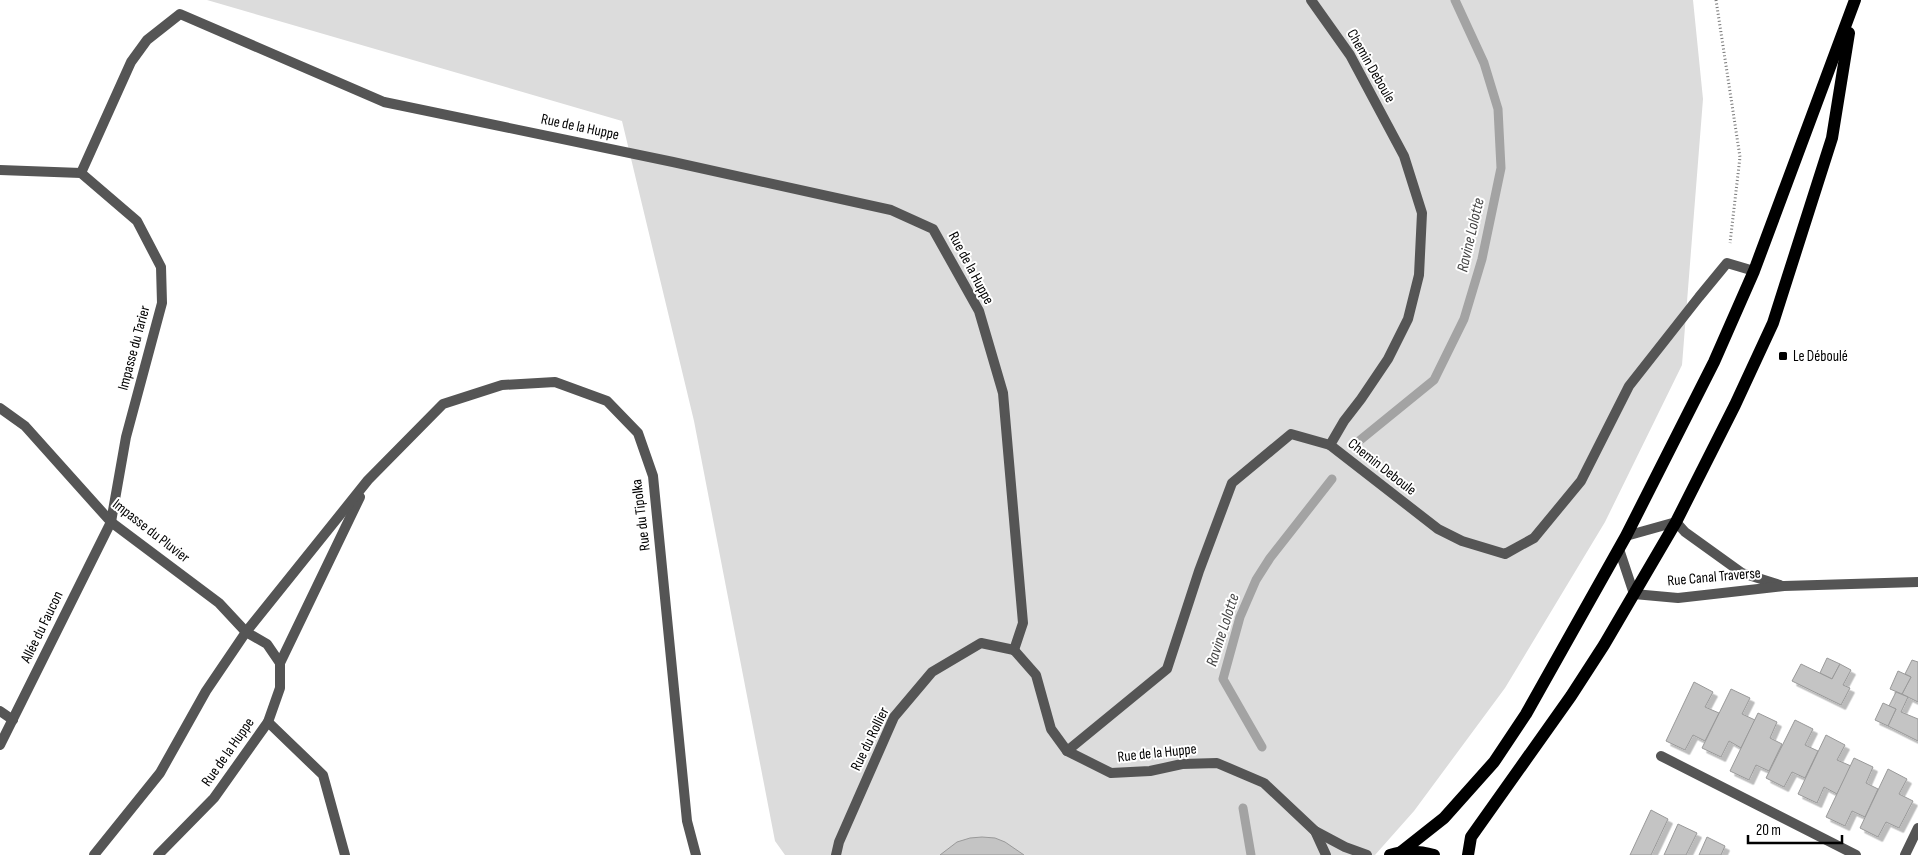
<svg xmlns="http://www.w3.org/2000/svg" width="1918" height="855" font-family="'Sofia Sans Condensed',sans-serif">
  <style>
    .green { fill: #dcdcdc }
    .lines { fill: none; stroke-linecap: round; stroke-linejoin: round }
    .stream { stroke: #a3a3a3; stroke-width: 9 }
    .building { fill: #c4c4c4; stroke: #999; filter: url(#shadow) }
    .path { stroke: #777; stroke-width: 3; stroke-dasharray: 1 2.5; stroke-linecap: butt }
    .service { stroke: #555; stroke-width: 10 }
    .minor { stroke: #555; stroke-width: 10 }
    .primary { stroke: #000; stroke-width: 12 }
    .poi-dot { fill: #000; stroke: #fff; stroke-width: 2 }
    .labels { text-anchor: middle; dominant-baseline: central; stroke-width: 4; stroke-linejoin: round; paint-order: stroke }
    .street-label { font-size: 15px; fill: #000; stroke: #fff }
    .poi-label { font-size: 15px; fill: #000; stroke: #fff; text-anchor: start }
    .water-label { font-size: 16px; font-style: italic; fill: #444; stroke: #fff }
  </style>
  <defs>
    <filter id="shadow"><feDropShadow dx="4.5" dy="4.5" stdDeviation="0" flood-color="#0004"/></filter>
  </defs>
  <rect width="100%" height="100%" fill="#fff"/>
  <!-- green -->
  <path class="green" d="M207,0H1693L1703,99L1682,365L1605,522L1505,688L1414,811L1375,855H785L775,841L694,421L622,121Z"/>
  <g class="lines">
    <!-- stream -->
    <g class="stream">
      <path d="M1359,441L1434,380L1464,319L1482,259L1501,168L1498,109L1484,63L1455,0"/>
      <path d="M1262,747L1223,679L1240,617L1256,580L1270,558L1332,479"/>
      <path d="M1243,808L1251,855"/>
    </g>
  </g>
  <!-- building -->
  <g class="building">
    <path d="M1827,658L1840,664L1832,679L1820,673Z"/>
    <path d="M1912,660L1918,662V702L1902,694L1911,677L1905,674Z"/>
    <path d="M1801,664L1832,679L1840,664L1851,670L1843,685L1850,688L1841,705L1792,681Z"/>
    <path d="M1898,671L1911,677L1902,694L1890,689Z"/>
    <path d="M1694,682L1713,692L1705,707L1719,713L1705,741L1693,735L1685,750L1666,741Z"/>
    <path d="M1731,689L1750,698L1742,714L1755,720L1741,748L1729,741L1721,757L1702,748Z"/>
    <path d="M1896,692L1908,697L1901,712L1918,719V741L1888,726L1896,709L1889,706Z"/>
    <path d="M1883,703L1896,709L1888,726L1875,720Z"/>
    <path d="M1758,713L1777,722L1770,738L1782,744L1769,771L1756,765L1749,780L1730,771Z"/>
    <path d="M1795,720L1813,729L1805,745L1818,751L1805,778L1792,772L1784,787L1766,778Z"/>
    <path d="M1826,735L1845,745L1837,760L1851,766L1837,794L1824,787L1817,803L1798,794Z"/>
    <path d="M1854,758L1873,767L1866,783L1878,789L1865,817L1852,811L1845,826L1826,817Z"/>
    <path d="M1888,769L1907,779L1899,794L1913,801L1899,828L1886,822L1878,837L1860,828Z"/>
    <path d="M1651,810L1668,819L1651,855H1630Z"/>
    <path d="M1678,824L1697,833L1686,855H1664Z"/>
    <path d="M982,837L995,838L1005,842L1024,855H940L957,842L970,838Z"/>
    <path d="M1707,837L1725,846L1721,855H1699Z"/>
  </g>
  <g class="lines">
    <!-- path -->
    <path class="path" d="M1716,0L1740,157L1730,243"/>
    <!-- service -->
    <g class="service">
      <path d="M0,711L13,720"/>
      <path d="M1661,756L1856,855"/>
    </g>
    <!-- minor -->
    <g class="minor">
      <path d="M1311,0L1350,55L1404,156L1422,213L1419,275L1408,319L1388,359L1361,399L1344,421L1330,445L1438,529L1462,541L1505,554L1534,538L1581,481L1629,386L1699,297L1727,263L1754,271"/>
      <path d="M0,170L81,173L137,221L161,267L162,303L126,437L111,522L0,745"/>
      <path d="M81,173L131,62L147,40L180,14L384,102L673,162L891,210L933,229L979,311L1003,393L1023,623L1014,650"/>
      <path d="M0,408L25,426L111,522L219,603L246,632L267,644L280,663V688L268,722L214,798L158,855"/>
      <path d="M1626,536L1676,522L1685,532L1742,573L1780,585"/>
      <path d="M1619,549L1634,594L1678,598L1784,586L1918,582"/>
      <path d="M1014,650L1036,675L1051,729L1067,751L1111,773L1150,771L1182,764L1217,763L1264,783L1315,831L1345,847L1367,855"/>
      <path d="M280,663L360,497"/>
      <path d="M268,722L323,775L345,855"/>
      <path d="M1067,751L1167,669L1199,571L1232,483L1291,434L1330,445"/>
      <path d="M1315,831L1326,855"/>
      <path d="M94,855L160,773L206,691L246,632L368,480L443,404L502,385L555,382L607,401L638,433L653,476L687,821L696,855"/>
      <path d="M836,855L839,842L894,717L932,672L981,643L1014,650"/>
      <path d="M1905,855L1918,828"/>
    </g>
    <!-- primary -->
    <g class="primary">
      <path d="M1401,852L1444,818L1494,762L1526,714L1626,536L1714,362L1754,271L1855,0"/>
      <path d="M1390,855C1406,850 1419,851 1434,855"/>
      <path d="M1468,855L1471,837L1571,696L1604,645L1676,522L1735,405L1773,323L1832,138L1849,33"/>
    </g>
  </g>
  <!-- markers -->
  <rect class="poi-dot" x="1778" y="351" width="10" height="10" rx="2.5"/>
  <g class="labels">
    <!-- street labels -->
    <g class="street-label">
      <text transform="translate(1371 66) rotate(60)">Chemin Deboule</text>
      <text transform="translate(580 127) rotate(12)">Rue de la Huppe</text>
      <text transform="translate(971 268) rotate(62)">Rue de la Huppe</text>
      <text transform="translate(134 348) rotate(-75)">Impasse du Tarier</text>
      <text transform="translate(1382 467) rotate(38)">Chemin Deboule</text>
      <text transform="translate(641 515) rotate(-97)">Rue du Tipolka</text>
      <text transform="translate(151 531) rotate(38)">Impasse du Pluvier</text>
      <text transform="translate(1714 577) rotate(-5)">Rue Canal Traverse</text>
      <text transform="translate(42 627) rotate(-64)">Allée du Faucon</text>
      <text transform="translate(870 739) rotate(-64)">Rue du Rollier</text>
      <text transform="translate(228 752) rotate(-55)">Rue de la Huppe</text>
      <text transform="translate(1157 753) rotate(-6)">Rue de la Huppe</text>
    </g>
    <!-- poi labels -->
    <g class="poi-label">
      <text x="1793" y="356">Le Déboulé</text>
    </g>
    <!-- water labels -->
    <g class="water-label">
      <text transform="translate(1471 235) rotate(-77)">Ravine Lolotte</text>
      <text transform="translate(1223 630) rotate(-72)">Ravine Lolotte</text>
    </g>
  </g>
  <!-- scale -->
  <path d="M1748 835v8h94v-8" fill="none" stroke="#000000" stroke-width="2.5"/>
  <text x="1756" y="835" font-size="15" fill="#000000" stroke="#ffffff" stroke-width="4" paint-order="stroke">20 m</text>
</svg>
